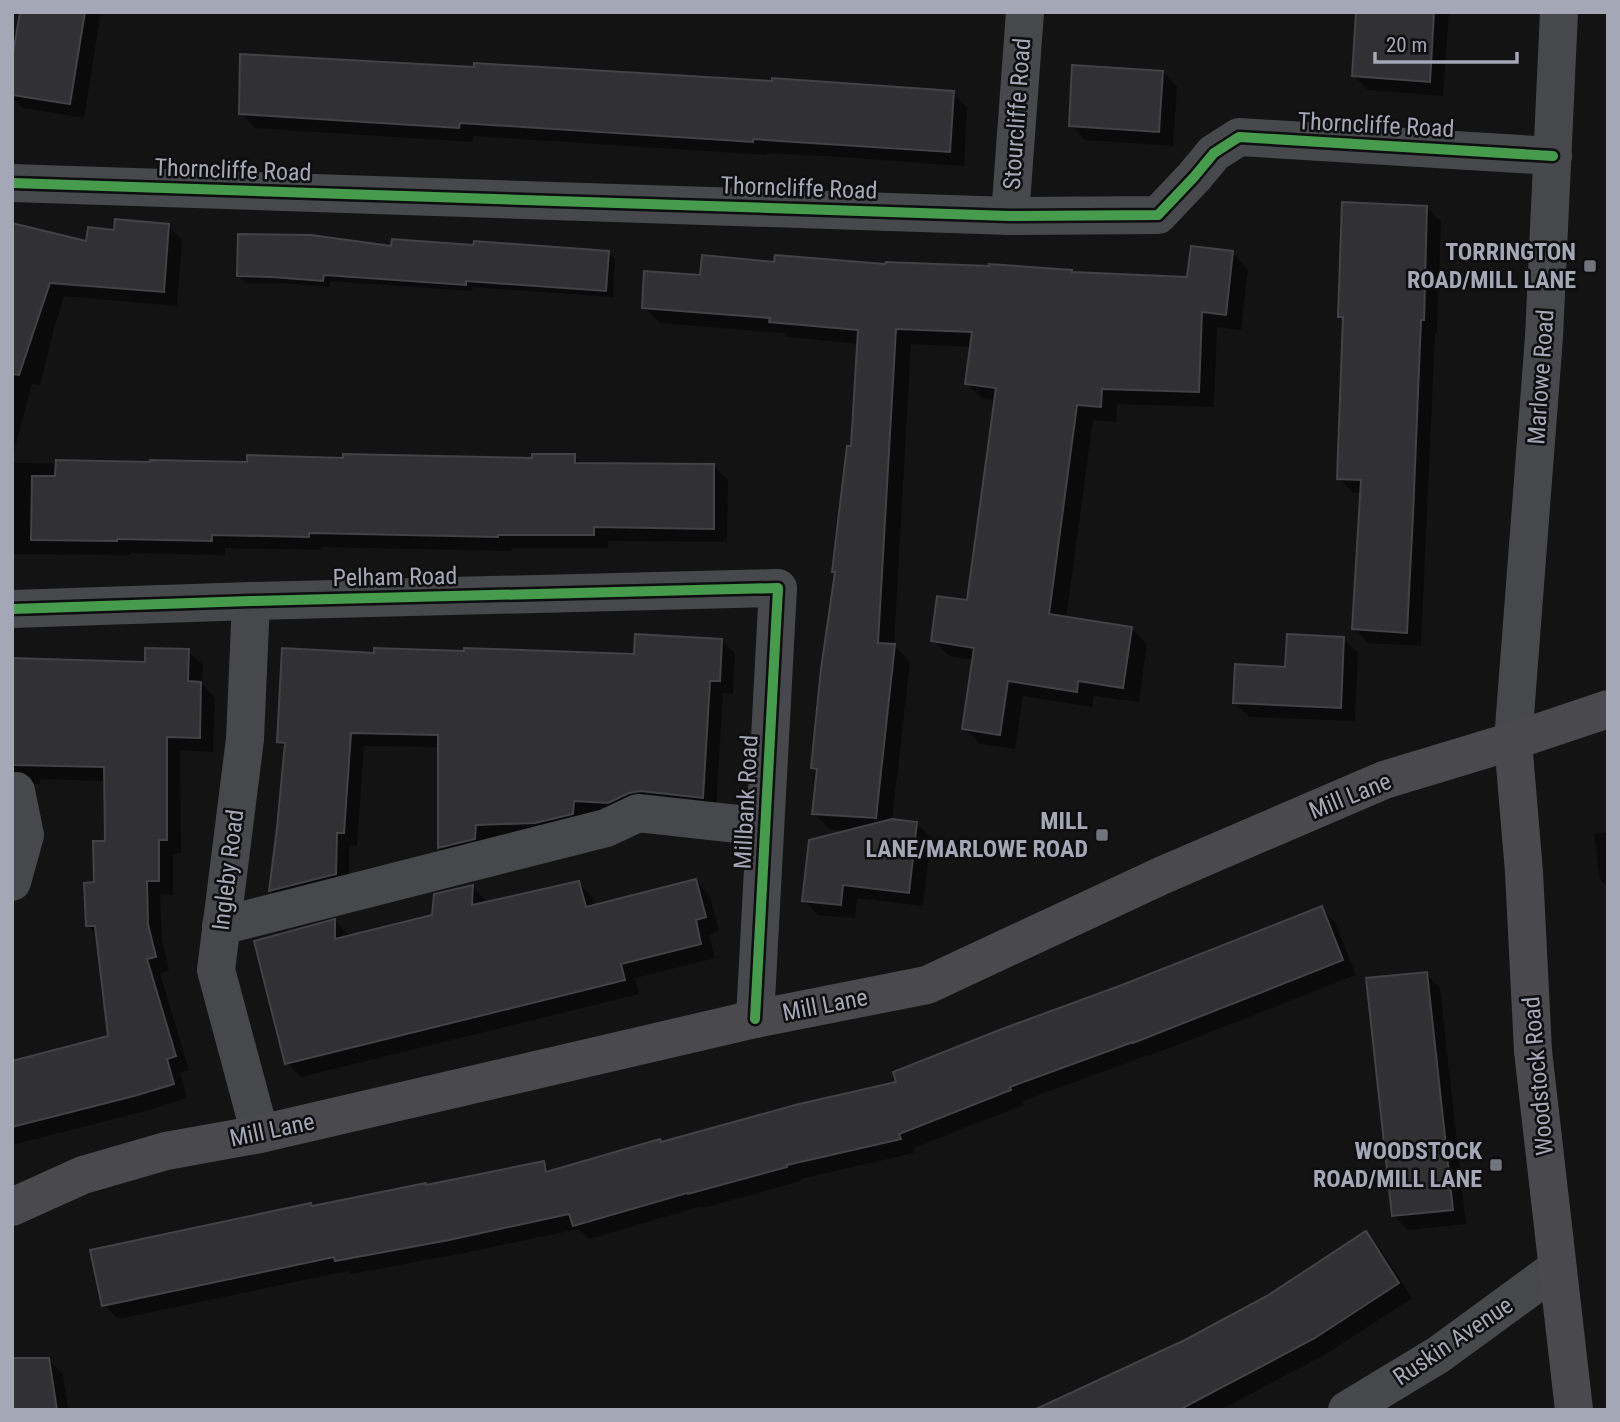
<svg xmlns="http://www.w3.org/2000/svg" width="1620" height="1422" font-family="'Roboto Condensed',sans-serif">
  <style>
    .shadow { fill: #0007 }
    .building { fill: #313133; stroke: #424247; stroke-width: 2 }
    .lines { fill: none; stroke-linecap: round; stroke-linejoin: round }
    .minor { stroke: #47484c; stroke-width: 38 }
    .major { stroke: #4a4a4e; stroke-width: 38 }
    .cycleway-casing { stroke: #0e0d0f; stroke-width: 15 }
    .cycleway { stroke: #469c4c; stroke-width: 10 }
    .poi-dot { fill: #71737d; stroke: #0e0d0f; stroke-width: 2.5 }
    .labels { text-anchor: middle; dominant-baseline: central; stroke-width: 5; stroke-linejoin: round; paint-order: stroke }
    .street-label { font-size: 24px; fill: #a3a7b6; stroke: #0e0d0f }
    .poi-label { font-size: 24px; font-weight: bold; fill: #a3a7b6; stroke: #0e0d0f; text-anchor: end }
  </style>
  <rect width="100%" height="100%" fill="#131313"/>
  <!-- shadow -->
  <g class="shadow">
    <path d="M22,12H101L84,118L23,108L12,97V73Z"/>
    <path d="M1358,12H1449L1443,96L1368,90L1354,76Z"/>
    <path d="M1163,72L1177,87L1173,146L1085,140L1071,125Z"/>
    <path d="M953,93L967,107L964,166L826,156L767,153V155L473,136V142L255,128L241,113Z"/>
    <path d="M1427,207L1441,222L1437,334H1435L1421,646L1368,643L1354,628L1362,493H1353L1339,478L1345,321L1340,316Z"/>
    <path d="M12,225L88,243L116,232L168,226L182,240L177,306L64,296L54,328L40,385L32,384L12,459Z"/>
    <path d="M393,248L608,252L615,259L613,297L473,287L472,291L330,281V287L280,283H246L239,276Z"/>
    <path d="M1232,253L1248,269L1241,330L1217,327L1214,407L1117,404L1116,422L1093,420L1066,619L1131,628L1147,644L1139,702L1094,696L1092,707L1023,696L1015,749L980,744L964,728L974,660L949,656L933,640L969,602L996,401L983,399L967,384L972,347L911,344L894,645L910,662L892,821L917,824L931,838L923,906L857,898L855,918L818,915L804,900L851,831L830,829L814,814L819,774L812,768L837,574L834,571L853,448L859,344L787,337L783,333L660,323L644,307L702,276L776,264L1072,272L1189,279Z"/>
    <path d="M574,456L582,464L713,465L728,480L727,542L608,541V548H512L511,551L322,547V550L225,548V555L131,553V555L12,554V463L249,464L345,460H534Z"/>
    <path d="M1343,639L1358,653L1355,721L1249,717L1234,703L1287,669Z"/>
    <path d="M722,641L735,654L733,694L723,693L716,811L549,836L488,838V852L452,861L439,848L440,747L364,746L357,846L349,845V887L284,904L271,891L279,828L286,749L279,742L375,655L635,656Z"/>
    <path d="M188,651L203,665L202,684L215,698L213,752L180,750L181,853L173,854V895L160,894L162,940L169,971L160,973L189,1070L180,1073L187,1098L149,1110L12,1145V1063L110,1038L98,936L87,925L95,884L107,843L106,781L40,779V784L12,783V660L146,664Z"/>
    <path d="M1608,832V887L1600,879L1594,834Z"/>
    <path d="M696,881L710,896L719,931L709,935L715,958L635,978L639,994L301,1077L287,1063L335,921L349,935V938L433,917L472,886L486,901V904L579,883L593,898L595,907Z"/>
    <path d="M1321,908L1335,922L1356,975L1149,1056L1148,1055L1023,1101L1024,1105L913,1148L914,1153L800,1179L801,1181L703,1208L702,1206L589,1239L578,1229L464,1253L351,1274L348,1271L118,1319L104,1305L313,1208L427,1187L543,1163L552,1172L899,1083L1122,987Z"/>
    <path d="M1426,974L1440,988L1466,1224L1408,1230L1394,1216Z"/>
    <path d="M1365,1233L1380,1248L1412,1298L1329,1352L1221,1410H1035L1188,1340L1268,1297Z"/>
    <path d="M48,1360L63,1374L68,1410H12Z"/>
  </g>
  <!-- building -->
  <g class="building">
    <path d="M20,12H85L70,104L12,95V60Z"/>
    <path d="M1356,12H1434L1430,82L1352,76Z"/>
    <path d="M240,54L474,67V63L772,81V78L954,91L950,152L810,143L753,139V142L460,123L459,128L239,114Z"/>
    <path d="M1072,65L1163,71L1159,132L1069,126Z"/>
    <path d="M1342,202L1427,206L1424,320H1421L1413,515L1407,633L1352,629L1361,480L1337,479L1343,317H1338Z"/>
    <path d="M115,219L169,224L164,292L50,283L19,375L12,374V223L86,241L88,227L114,230Z"/>
    <path d="M238,234L311,235L391,246L392,239L473,245L474,241L609,251L606,291L466,281V285L324,275L323,281L272,277L237,276Z"/>
    <path d="M1191,246L1233,251L1226,315L1202,312L1199,392L1102,389L1101,407L1077,405L1049,614L1132,627L1123,688L1078,681L1077,692L1008,681L1000,735L962,729L974,648L931,641L937,596L967,600L996,388L965,384L972,332L896,329L878,643L895,644L876,818L812,814L817,769L811,768L821,669L835,572H832L847,446H851L858,330L769,322L770,318L642,308L644,271L700,275L702,255L774,262L775,255L885,264L886,262L989,266V264L1072,270V272L1187,277Z"/>
    <path d="M343,454L532,458V454H575V463L714,464V529L594,527V535H498V537L309,533V537L212,535V541L117,539V541L31,540L32,476H55L56,460L150,462V460L247,462V455L343,458Z"/>
    <path d="M635,634L722,639L720,681H710L703,798L640,791L629,793L608,803L574,801L573,814L535,823L476,825L475,839L438,848V735L351,733L344,833H337L336,874L269,891L277,828L285,743L277,742L282,648L374,653V648L464,651V648L634,654Z"/>
    <path d="M1287,634L1344,637L1341,708L1233,703L1235,664L1285,667Z"/>
    <path d="M145,648L189,649L188,681L201,682L200,738L167,737V840H159V881H147L148,924L156,957L147,959L176,1056L167,1059L174,1084L134,1096L12,1127V1061L108,1036L95,926H86L84,883L94,882L93,841H105L104,767L12,765V658L145,662Z"/>
    <path d="M892,819L917,822L909,893L843,885L841,905L802,901L809,840Z"/>
    <path d="M696,879L706,917L696,920L701,944L621,964L625,980L285,1064L254,941L335,919V939L432,915L434,894L473,885L472,905L579,881L586,907Z"/>
    <path d="M1322,906L1343,960L1133,1043V1042L1010,1087L1011,1090L899,1134L901,1139L787,1165V1167L688,1194L687,1193L573,1226L569,1214L449,1240L335,1261L334,1257L102,1306L90,1250L311,1203L312,1206L426,1183V1185L544,1161L546,1172L660,1139L661,1142L799,1104L896,1082L893,1072L1002,1029L1122,985Z"/>
    <path d="M1427,972L1453,1210L1392,1216L1366,978Z"/>
    <path d="M1366,1231L1399,1283L1315,1338L1179,1410H1034L1187,1339L1222,1320L1267,1296Z"/>
    <path d="M12,1358H49L57,1410H12Z"/>
  </g>
  <g class="lines">
    <!-- minor -->
    <g class="minor">
      <path d="M12,183L1010,216L1158,215L1194,177L1214,153L1239,137L1553,156"/>
      <path d="M1010,216L1025,12"/>
      <path d="M251,601L245,739L216,970L260,1134"/>
      <path d="M12,609L251,601L778,588L755,1019"/>
      <path d="M1513,741L1544,337L1559,12"/>
      <path d="M12,882L25,835L16,791"/>
      <path d="M221,926L606,828L638,813L765,827"/>
      <path d="M1347,1410L1438,1355L1557,1268"/>
    </g>
    <!-- major -->
    <g class="major">
      <path d="M1513,741L1524,872L1533,1051L1574,1410"/>
      <path d="M12,1207L83,1175L166,1151L260,1134L755,1019L927,985L1163,875L1384,780L1513,741L1608,709"/>
    </g>
    <!-- cycleway casing -->
    <g class="cycleway-casing">
      <g id="cycleway">
        <path d="M12,183L1010,216L1158,215L1194,177L1214,153L1239,137L1553,156"/>
        <path d="M12,609L251,601L778,588L755,1019"/>
      </g>
    </g>
    <!-- cycleway -->
    <use href="#cycleway" class="cycleway"/>
  </g>
  <!-- markers -->
  <g class="poi-dot">
    <rect x="1583" y="259" width="14" height="14" rx="3.5"/>
    <rect x="1095" y="828" width="14" height="14" rx="3.5"/>
    <rect x="1489" y="1158" width="14" height="14" rx="3.5"/>
  </g>
  <g class="labels">
    <!-- street labels -->
    <g class="street-label">
      <text transform="translate(1017 114) rotate(-86)">Stourcliffe Road</text>
      <text transform="translate(1376 125) rotate(3)">Thorncliffe Road</text>
      <text transform="translate(233 170) rotate(2)">Thorncliffe Road</text>
      <text transform="translate(799 188) rotate(2)">Thorncliffe Road</text>
      <text transform="translate(1541 377) rotate(-86)">Marlowe Road</text>
      <text transform="translate(395 577) rotate(-1)">Pelham Road</text>
      <text transform="translate(1350 796) rotate(-22)">Mill Lane</text>
      <text transform="translate(746 802) rotate(-87)">Millbank Road</text>
      <text transform="translate(228 870) rotate(-83)">Ingleby Road</text>
      <text transform="translate(825 1005) rotate(-11)">Mill Lane</text>
      <text transform="translate(1538 1076) rotate(-95)">Woodstock Road</text>
      <text transform="translate(272 1130) rotate(-12)">Mill Lane</text>
      <text transform="translate(1453 1341) rotate(-34)">Ruskin Avenue</text>
    </g>
    <!-- poi labels -->
    <g class="poi-label">
      <text x="1576" y="252">TORRINGTON<tspan x="1576" dy="28">ROAD/MILL LANE</tspan></text>
      <text x="1088" y="821">MILL<tspan x="1088" dy="28">LANE/MARLOWE ROAD</tspan></text>
      <text x="1482" y="1151">WOODSTOCK<tspan x="1482" dy="28">ROAD/MILL LANE</tspan></text>
    </g>
  </g>
  <!-- border -->
  <rect width="1620" height="1422" fill="none" stroke="#a3a7b6" stroke-width="28"/>
  <!-- scale -->
  <path d="M1375 52v10h142v-10" fill="none" stroke="#a3a7b6" stroke-width="3.5"/>
  <text x="1386" y="52" font-size="21" fill="#a3a7b6" stroke="#0e0d0f" stroke-width="5" paint-order="stroke">20 m</text>
</svg>
